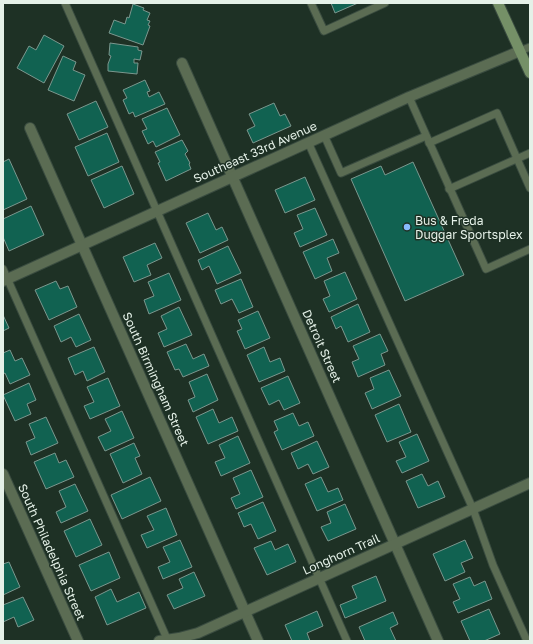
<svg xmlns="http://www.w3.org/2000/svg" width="533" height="644" font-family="'Golos Text',sans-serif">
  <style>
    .building { fill: #116251; stroke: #7b978e }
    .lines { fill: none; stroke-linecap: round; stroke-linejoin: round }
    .service-casing { stroke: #3a4c40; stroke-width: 9 }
    .minor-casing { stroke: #3a4c40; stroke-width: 12 }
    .tertiary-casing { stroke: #3a4c40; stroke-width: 12 }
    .secondary-casing { stroke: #3a4c40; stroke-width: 12 }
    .service { stroke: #5b6c53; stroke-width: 7 }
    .minor { stroke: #5b6c53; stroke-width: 10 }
    .tertiary { stroke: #5b6c53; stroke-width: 10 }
    .secondary { stroke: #759067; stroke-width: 10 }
    .poi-dot { fill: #88bafc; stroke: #1e3125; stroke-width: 1.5 }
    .labels { text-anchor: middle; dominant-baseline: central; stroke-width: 3; stroke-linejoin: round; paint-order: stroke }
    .street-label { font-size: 12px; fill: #e5f1e8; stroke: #1e3125 }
    .poi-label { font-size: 12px; fill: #e5f1e8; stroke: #1e3125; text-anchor: start }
  </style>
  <rect width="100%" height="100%" fill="#1e3125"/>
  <!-- building -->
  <g class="building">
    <path d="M331,3H358L335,13Z"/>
    <path d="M133,4L144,8L143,10L150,13L147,20L150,21L148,25L150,26L143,45L109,33L114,20L125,24L127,17L129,18Z"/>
    <path d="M44,35L64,46L44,83L17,68L29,46L36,50Z"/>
    <path d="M110,43L138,47V50L142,51L140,60L134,59V63H138L137,74L108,71V64L111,56L109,55Z"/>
    <path d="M63,56L76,62L73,70L85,75L74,101L48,90Z"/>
    <path d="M145,80L150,91L147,92L149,97L159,92L165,104L135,117L133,112L129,114L123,100L127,98L123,90Z"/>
    <path d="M96,101L108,127L79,140L67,114Z"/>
    <path d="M274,103L280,116L285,114L291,126L253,143L247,130L255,126L249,114Z"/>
    <path d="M167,108L180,135L156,147L153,141L148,144L142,131L147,129L142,119Z"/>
    <path d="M107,133L119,162L88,176L75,147Z"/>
    <path d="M182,140L188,151L185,154L190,163L189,164L191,169L166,181L158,163L160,162L155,152Z"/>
    <path d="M9,159L27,199L3,210V162Z"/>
    <path d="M413,162L464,275L405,301L351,179L381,166L385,175Z"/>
    <path d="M122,166L134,194L104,208L91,180Z"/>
    <path d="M305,177L315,200L285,213L275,190Z"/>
    <path d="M31,206L44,235L9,251L3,237V219Z"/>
    <path d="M315,208L327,235L300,247L294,233L303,229L297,215Z"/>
    <path d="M208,213L216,230L222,227L228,240L200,253L186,223Z"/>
    <path d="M333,239L339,253L327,258L332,271L315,279L303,252Z"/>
    <path d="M155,243L162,258L147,265L151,275L134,282L123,257Z"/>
    <path d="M228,246L241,273L217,284L209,266L202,270L198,260Z"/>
    <path d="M345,272L357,299L329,312L323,299L330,296L324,281Z"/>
    <path d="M169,273L181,300L149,314L144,300L154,296L148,282Z"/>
    <path d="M241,279L253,307L239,313L232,299L221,304L215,290Z"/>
    <path d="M56,281L60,289L68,286L77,307L49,320L35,290Z"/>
    <path d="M358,304L370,332L348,342L341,326L336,329L331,317Z"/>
    <path d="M179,307L192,335L164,347L158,333L167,329L161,316Z"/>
    <path d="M258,311L270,338L245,349L237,331L242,329L238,320Z"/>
    <path d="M79,314L91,340L76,347L71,337L61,342L54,326Z"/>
    <path d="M3,315L9,328L3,331Z"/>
    <path d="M380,334L388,351L381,354L385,365L358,377L352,362L359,359L353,346Z"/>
    <path d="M186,344L193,359L204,354L209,366L183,377L179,369L175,370L167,352Z"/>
    <path d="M94,347L105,372L87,381L83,371L75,375L68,358Z"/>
    <path d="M264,347L270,362L280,358L285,371L259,382L247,355Z"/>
    <path d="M10,350L15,361L22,358L30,375L10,384L5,373L3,374V353Z"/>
    <path d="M389,370L401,396L372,409L365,393L374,389L370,378Z"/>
    <path d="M207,374L218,400L193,412L188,400L195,397L189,382Z"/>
    <path d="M288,376L300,403L284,410L279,400L269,405L261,388Z"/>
    <path d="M108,378L120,406L90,419L84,406L94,402L87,387Z"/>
    <path d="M29,383L36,400L27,404L31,414L15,421L3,395Z"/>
    <path d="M399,404L411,432L387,442L375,415Z"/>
    <path d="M213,409L219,423L232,417L238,431L208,444L196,417Z"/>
    <path d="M122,411L134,438L105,451L98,437L111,431L105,419Z"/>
    <path d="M293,413L299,426L308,422L314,436L282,450L274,432L278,430L274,421Z"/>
    <path d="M46,417L58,443L31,455L26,442L35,438L29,424Z"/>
    <path d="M417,434L429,461L402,473L396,461L406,457L399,442Z"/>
    <path d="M238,436L250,463L221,476L215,462L225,458L219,445Z"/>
    <path d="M317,441L329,467L313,474L308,464L298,469L291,453Z"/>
    <path d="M134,443L140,456L135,458L142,474L123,483L110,454Z"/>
    <path d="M55,453L59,463L66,460L74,477L46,489L34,462Z"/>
    <path d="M251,470L263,497L236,509L231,498L240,494L233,478Z"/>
    <path d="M422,474L428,486L438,481L445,497L418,508L406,481Z"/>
    <path d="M150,477L161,501L122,519L111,495Z"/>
    <path d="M321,477L328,492L338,488L343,500L317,511L305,484Z"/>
    <path d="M75,484L88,511L61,523L56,512L66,507L59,491Z"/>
    <path d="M263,502L276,531L258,539L251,524L244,527L238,513Z"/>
    <path d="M345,504L356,529L328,541L321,527L331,523L327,512Z"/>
    <path d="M166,508L177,535L147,548L141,535L154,530L147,516Z"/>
    <path d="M90,519L102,545L76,557L64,531Z"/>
    <path d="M180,540L192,567L163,579L158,567L170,562L163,547Z"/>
    <path d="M465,540L473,558L461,563L465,572L445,581L433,554Z"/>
    <path d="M271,541L275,550L288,544L296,562L267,575L254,548Z"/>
    <path d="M109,552L120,578L91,591L79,565Z"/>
    <path d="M9,562L20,587L3,595V564Z"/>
    <path d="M194,572L205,596L174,609L167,595L183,588L179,579Z"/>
    <path d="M376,576L386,601L345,618L340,605L357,598L352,586Z"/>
    <path d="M470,577L474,586L485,581L492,599L458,613L453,602L460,599L453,584Z"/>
    <path d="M111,589L117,602L139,592L146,608L107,625L95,597Z"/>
    <path d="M23,597L34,620L18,627L14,617L3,622V605Z"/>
    <path d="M489,609L500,634L484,641H470L461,621Z"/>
    <path d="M317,611L323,626L307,633L310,641H292L285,625Z"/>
    <path d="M393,612L398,624L390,628L396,641H365L359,627Z"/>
  </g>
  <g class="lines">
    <!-- service casing -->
    <g class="service-casing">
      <g id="service">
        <path d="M65,3L347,641"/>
        <path d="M311,3L324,31L385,3"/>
        <path d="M520,51L530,47"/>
        <path d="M409,97L486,269L530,249"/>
        <path d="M324,135L341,173L426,136"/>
        <path d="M308,142L473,509L493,565L527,641"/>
        <path d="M429,143L497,113L530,188"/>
        <path d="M449,189L530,153"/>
        <path d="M3,269L168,641"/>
      </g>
    </g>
    <!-- minor casing -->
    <g class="minor-casing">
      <g id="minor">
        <path d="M182,63L438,641"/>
        <path d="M30,128L258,641"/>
        <path d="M3,281L409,97L520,51"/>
      </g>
    </g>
    <!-- tertiary casing -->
    <g class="tertiary-casing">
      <g id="tertiary">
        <path d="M3,474L78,641"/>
        <path d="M159,641L179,638L198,633L530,483"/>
      </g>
    </g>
    <!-- secondary casing -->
    <g class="secondary-casing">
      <path id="secondary" d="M498,3L530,73"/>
    </g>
    <!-- service -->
    <use href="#service" class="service"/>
    <!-- minor -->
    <use href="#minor" class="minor"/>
    <!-- tertiary -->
    <use href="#tertiary" class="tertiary"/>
    <!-- secondary -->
    <use href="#secondary" class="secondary"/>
  </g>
  <!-- markers -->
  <circle class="poi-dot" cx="407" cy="227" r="4"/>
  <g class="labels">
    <!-- street labels -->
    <g class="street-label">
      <text transform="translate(255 152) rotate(-24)">Southeast 33rd Avenue</text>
      <text transform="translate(322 346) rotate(66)">Detroit Street</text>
      <text transform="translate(156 379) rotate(66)">South Birmingham Street</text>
      <text transform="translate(52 552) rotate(66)">South Philadelphia Street</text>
      <text transform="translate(341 554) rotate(-24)">Longhorn Trail</text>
    </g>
    <!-- poi labels -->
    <g class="poi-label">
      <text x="415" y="220">Bus &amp; Freda<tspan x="415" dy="14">Duggar Sportsplex</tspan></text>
    </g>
  </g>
  <!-- border -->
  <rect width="533" height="644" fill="none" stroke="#e5f1e8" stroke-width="8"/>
</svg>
